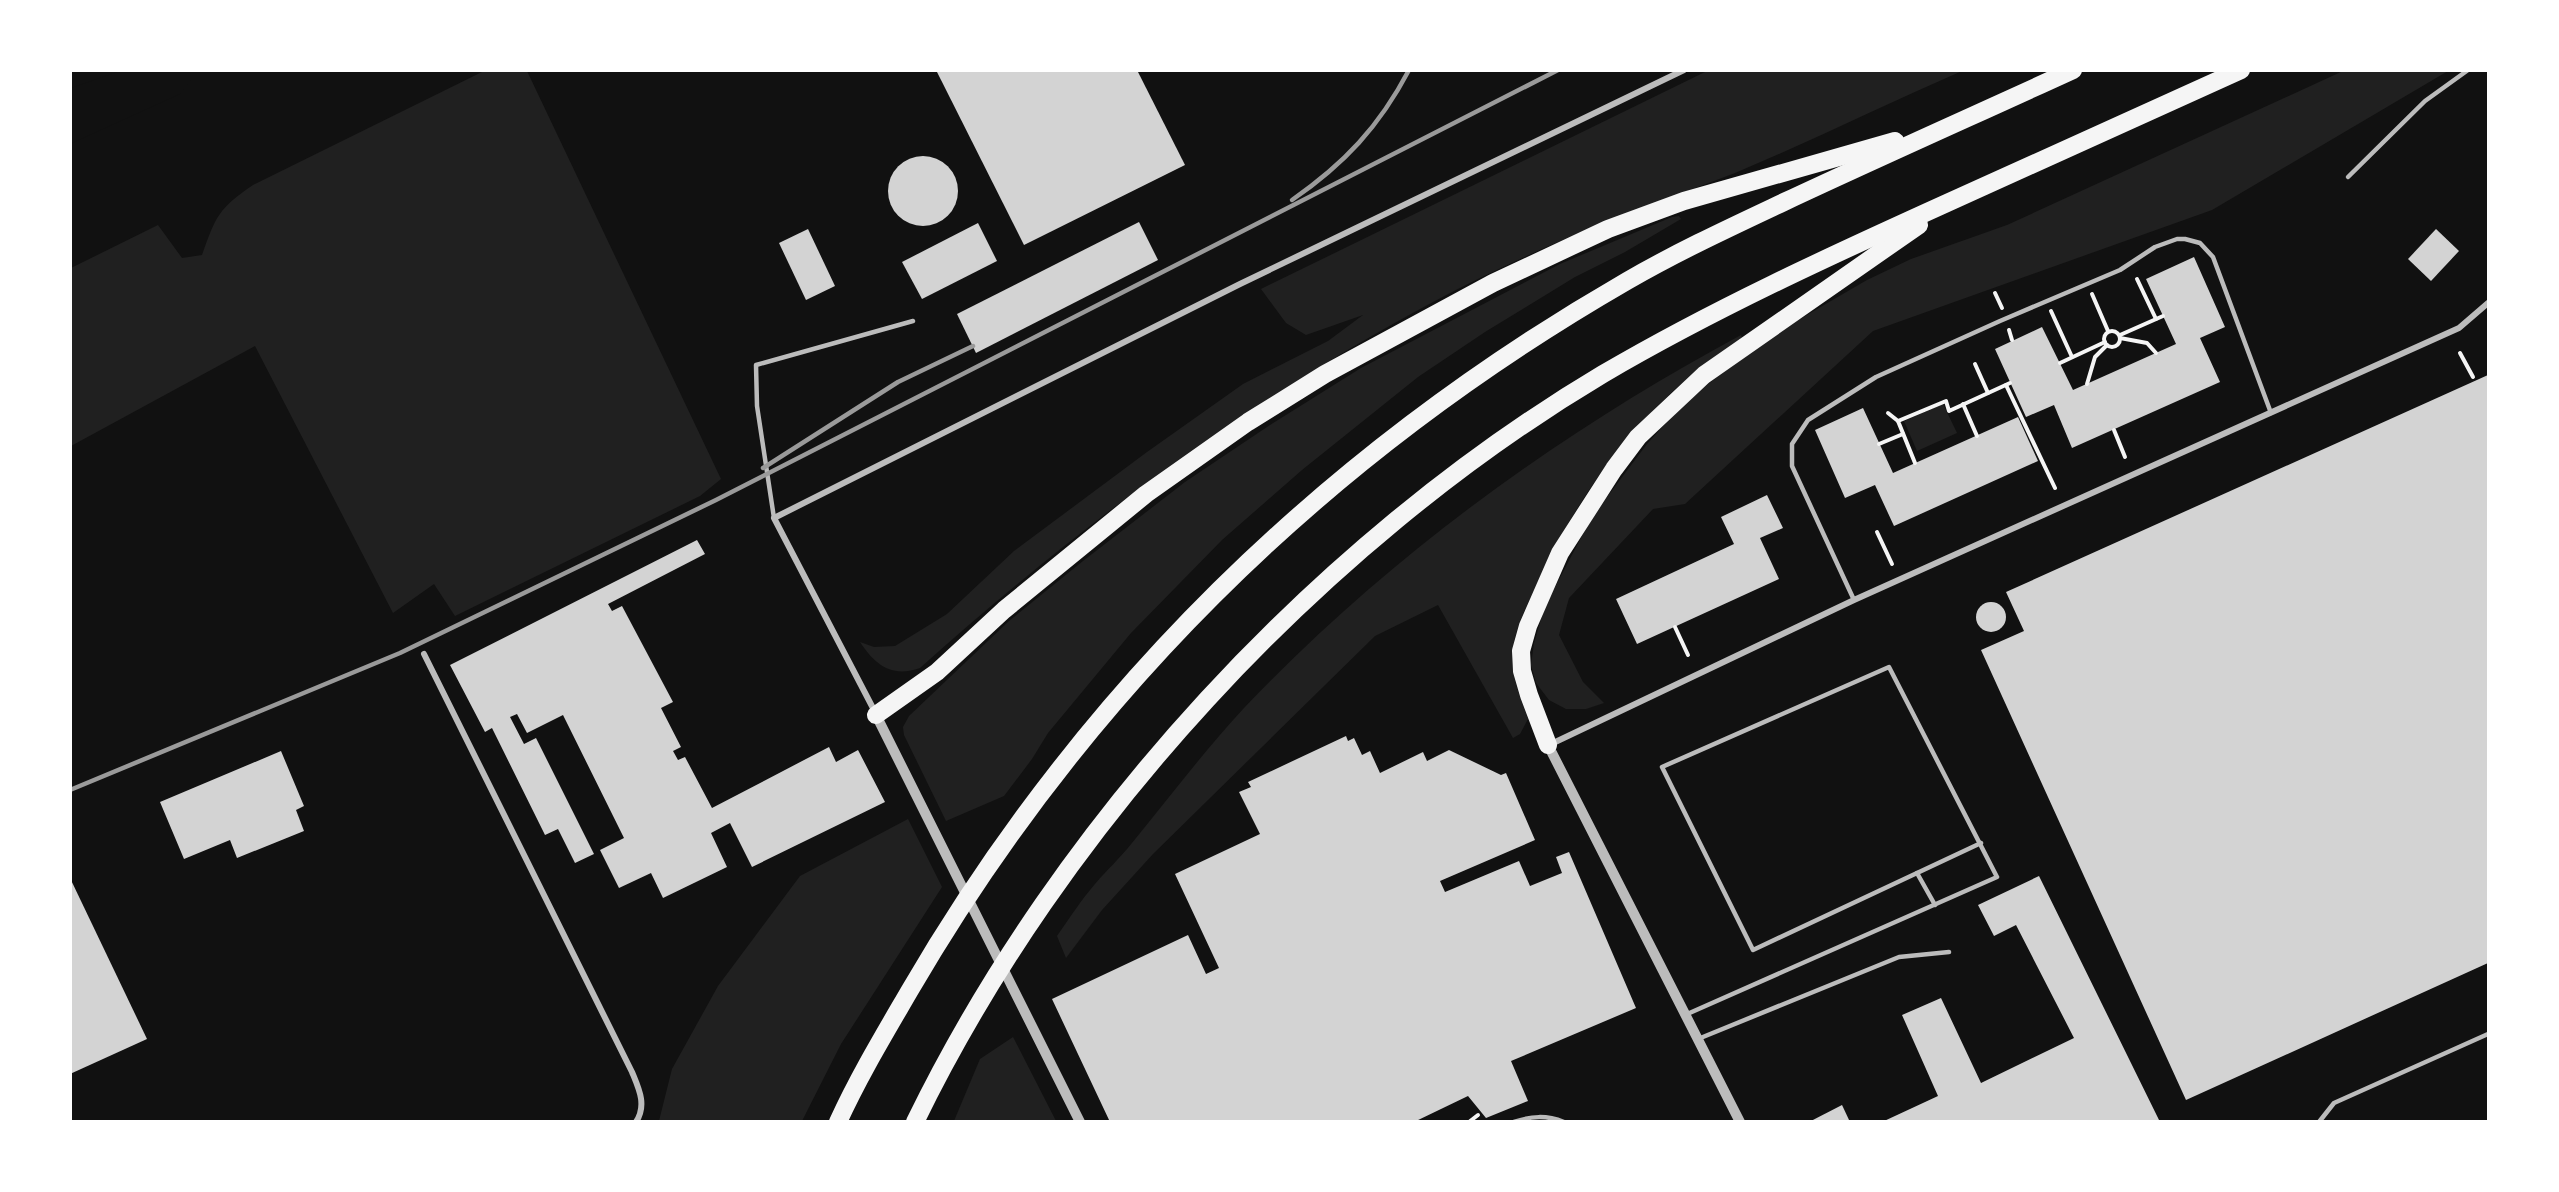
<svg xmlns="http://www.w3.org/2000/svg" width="2559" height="1192" font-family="Bitter,serif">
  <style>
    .green { fill: #202020 }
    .pier { fill: #111 }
    .building { fill: #d3d3d3 }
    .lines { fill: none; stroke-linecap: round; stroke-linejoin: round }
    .path { stroke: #f5f5f5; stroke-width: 4 }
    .service { stroke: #bcbcbc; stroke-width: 4.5 }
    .minor { stroke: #bcbcbc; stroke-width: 6 }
    .tertiary { stroke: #bcbcbc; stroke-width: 10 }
    .motorway { stroke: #f5f5f5; stroke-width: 18 }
    .rail { stroke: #9a9a9a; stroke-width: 4.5 }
  </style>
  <rect width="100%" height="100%" fill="#111"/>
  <!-- green -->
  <g class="green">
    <path d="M484,71H527L721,479L700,496L455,616L434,584L393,613L255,346L71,446V268L158,225L182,258L202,255C216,216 218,209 253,185Z"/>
    <path d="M1707,71H1962C1886,104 1811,141 1735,173C1691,190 1647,205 1604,223C1546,246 1488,273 1433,302C1247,401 1076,528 920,668C892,678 875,665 860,642L874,647L895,646L947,614L1014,551L1147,452L1243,384L1328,341L1363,315L1306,335L1286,323L1261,289Z"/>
    <path d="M2343,71H2448L2212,210L1873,331L1685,504L1653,509L1569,598L1559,635L1583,682L1604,703L1586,709H1566L1549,700L1536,683L1531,665L1534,643L1545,606L1592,517L1647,444L1677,411L1704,387L1776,333L1867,280L1911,259L2007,225Z"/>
    <path d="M1679,216L1681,219L1625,252L1575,277L1485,332L1418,377L1302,470L1222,540L1131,633L1048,733L1032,759L1004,796L946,821L904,735L903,727L909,716L1009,621L1083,561L1185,482L1267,427L1361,368L1560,264L1672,217Z"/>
    <path d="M1741,335L1742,338C1725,350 1706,362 1690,376C1624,432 1575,502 1539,580C1528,603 1513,631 1512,657C1512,679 1521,699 1528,719L1520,734L1513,738L1438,605L1375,636L1153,854L1102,910L1066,958L1057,936C1069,919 1081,900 1095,884C1107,870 1120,858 1132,843C1169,798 1204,751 1244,708C1389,556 1556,435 1741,335Z"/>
    <path d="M1943,404L1957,433L1917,451L1904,421Z"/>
    <path d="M908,819L942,887L841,1044L802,1121H659L672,1069L718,986L800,876Z"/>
    <path d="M1013,1037L1056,1121H954L980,1059Z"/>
  </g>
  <!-- pier -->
  <path class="pier" d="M120,71H198L180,94L70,144L71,88Z"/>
  <!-- building -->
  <g class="building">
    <path d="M936,70H1137L1185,165L1024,245Z"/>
    <circle cx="923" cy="191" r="35"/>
    <path d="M1139,222L1158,260L976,353L957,314Z"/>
    <path d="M978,223L997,261L922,299L902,262Z"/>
    <path d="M808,229L835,286L806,300L779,243Z"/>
    <path d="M2436,229L2459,251L2431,281L2408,259Z"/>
    <path d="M2194,257L2225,327L2200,338L2220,382L2072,448L2054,405L2026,417L1995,349L2042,327L2073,390L2176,344L2146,279Z"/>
    <path d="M2488,375V963L2186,1100L1981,650L2024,631L2006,592Z"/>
    <path d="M1863,408L1893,473L2018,417L2038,461L1894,526L1875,485L1845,498L1815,430Z"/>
    <path d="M1767,495L1783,528L1760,538L1779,579L1637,644L1616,599L1734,544L1721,517Z"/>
    <path d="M697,540L705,554L608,604L612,611L622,606L673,702L661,708L681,747L673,751L678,760L685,757L712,808L829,747L836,762L858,750L885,802L752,867L730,823L711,833L727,867L663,898L651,873L619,888L600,850L624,838L563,715L527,733L517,714L510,717L524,744L536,738L594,854L575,863L558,829L545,835L492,728L485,732L450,665Z"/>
    <circle cx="1991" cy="617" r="15"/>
    <path d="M1346,736L1348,741L1354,738L1362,755L1370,751L1380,773L1423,752L1427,761L1449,750L1501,775L1506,773L1535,840L1440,881L1445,892L1519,861L1530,886L1562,873L1556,857L1569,852L1636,1008L1511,1061L1528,1101L1486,1118L1468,1096L1414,1122H1110L1052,999L1188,935L1206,974L1219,968L1175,874L1260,834L1239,792L1251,787L1248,782Z"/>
    <path d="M281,751L304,806L296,810L304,831L237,858L230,840L184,859L160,802Z"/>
    <path d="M2039,876L2160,1122H1882L1938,1096L1902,1015L1941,998L1981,1083L2074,1038L2016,925L1994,936L1978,905Z"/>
    <path d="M70,878L147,1039L70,1074Z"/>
    <path d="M1842,1105L1850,1122H1809Z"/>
  </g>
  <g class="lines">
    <!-- path -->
    <g class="path">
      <path d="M2137,279L2156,319"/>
      <path d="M1995,293L2002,308"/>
      <path d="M2092,294L2108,331"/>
      <path d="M2051,311L2072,357"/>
      <path d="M2009,330L2012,340"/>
      <circle cx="2112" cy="339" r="8"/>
      <path d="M2120,335L2163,316"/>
      <path d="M2120,338L2147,343L2156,353"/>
      <path d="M2460,353L2473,377"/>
      <path d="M2060,363L2105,342"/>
      <path d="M1975,364L1988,393"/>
      <path d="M2087,384L2095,357L2107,345"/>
      <path d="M2006,385L2055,488"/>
      <path d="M1963,404L1977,436"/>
      <path d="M1888,413L1898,421"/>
      <path d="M2114,430L2125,457"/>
      <path d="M1879,444L1903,434"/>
      <path d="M1915,463L1898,421L1946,401L1949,411L2010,383"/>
      <path d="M1877,532L1892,564"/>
      <path d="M1675,627L1688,655"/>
      <path d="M1469,1122L1478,1115"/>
    </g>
    <!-- service -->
    <g class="service">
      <path d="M2348,177L2425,101L2468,70"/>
      <path d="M774,518L757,406L756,365L913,321"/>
      <path d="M1854,600L1792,466V444L1808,420L1876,377L2000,321L2120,270L2155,247L2177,239H2185L2200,243L2213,257L2271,413"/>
      <path d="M1917,873L1935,905"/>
      <path d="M1685,1015L1997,877L1889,667L1662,767L1753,950L1981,843"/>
      <path d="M1698,1039L1899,957L1949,952"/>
      <path d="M1514,1122C1532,1116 1546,1115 1564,1122"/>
      <path d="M2319,1122L2334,1103L2488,1034"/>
    </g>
    <!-- minor -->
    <g class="minor">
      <path d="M424,654L632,1072C639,1089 647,1105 636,1122"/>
      <path d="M875,712L774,518L1240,284L1684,70"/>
      <path d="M1549,745L1854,600L2459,328L2488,303"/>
    </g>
    <!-- tertiary -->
    <g class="tertiary">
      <path d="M876,715L1080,1122"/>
      <path d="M1548,745L1740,1122"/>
    </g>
    <!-- motorway -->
    <g class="motorway">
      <path d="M876,715L937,672L1004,610L1146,494L1248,422L1325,374L1493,283L1608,229L1684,201L1895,141"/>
      <path d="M1548,745L1529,695L1522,671L1521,651L1528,626L1560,553L1614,469L1638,437L1704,375L1919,225"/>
      <path d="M838,1122C859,1076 885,1033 910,990C1085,690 1327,454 1627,281C1677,252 1731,227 1784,202C1880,157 1977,114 2073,70"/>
      <path d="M915,1122C1060,824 1319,543 1603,374C1714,309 1830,256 1947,203C2045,159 2143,115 2241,70"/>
    </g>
    <!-- rail -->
    <g class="rail">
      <path d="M1292,200C1344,164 1379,127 1409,70"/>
      <path d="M763,468L898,382L973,346"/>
      <path d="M70,790L400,653L716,500L1558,70"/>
    </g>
  </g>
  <!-- border -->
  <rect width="2559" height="1192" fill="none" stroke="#ffffff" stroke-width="144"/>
</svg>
